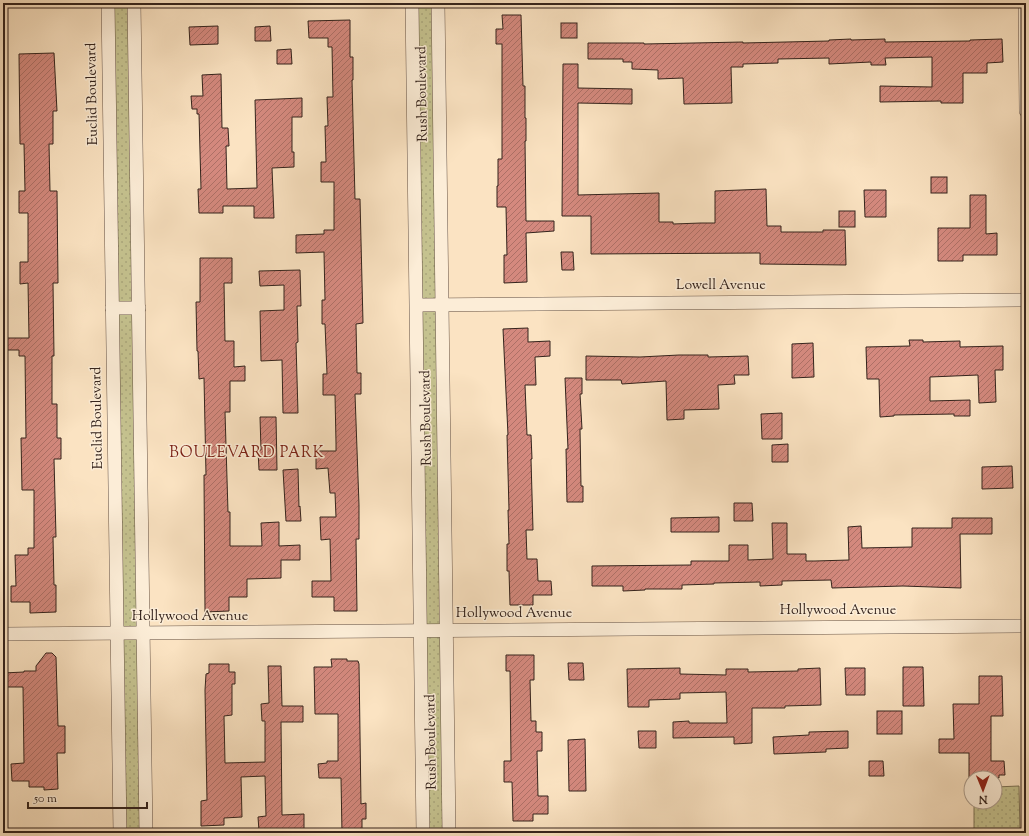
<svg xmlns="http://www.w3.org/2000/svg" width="1029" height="836" font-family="'Sorts Mill Goudy',serif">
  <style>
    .green { fill: url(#green-dots); stroke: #7c7256 }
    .building { fill: url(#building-hatch); stroke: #34231c }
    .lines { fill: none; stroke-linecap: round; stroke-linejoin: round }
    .street-casing { stroke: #665346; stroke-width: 14 }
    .street { stroke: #fcedd7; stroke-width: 13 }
    .labels { text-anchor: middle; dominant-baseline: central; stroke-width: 3; stroke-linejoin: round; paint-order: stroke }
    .street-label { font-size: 14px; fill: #34231c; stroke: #fcedd7 }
    .neighbourhood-label { font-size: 15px; letter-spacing: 1px; fill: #7a1f14; stroke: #fcedd7 }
  </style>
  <defs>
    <pattern id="green-dots" width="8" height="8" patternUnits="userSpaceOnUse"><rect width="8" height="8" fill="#c5c28f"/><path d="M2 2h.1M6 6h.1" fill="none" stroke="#aaa67b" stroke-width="1.8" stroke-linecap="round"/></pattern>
    <pattern id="building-hatch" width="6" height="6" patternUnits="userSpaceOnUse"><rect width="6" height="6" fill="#d4897e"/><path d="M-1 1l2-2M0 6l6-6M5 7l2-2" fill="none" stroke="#ad7066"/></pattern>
  </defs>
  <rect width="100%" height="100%" fill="#fbe3c2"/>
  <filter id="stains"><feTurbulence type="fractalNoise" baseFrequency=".005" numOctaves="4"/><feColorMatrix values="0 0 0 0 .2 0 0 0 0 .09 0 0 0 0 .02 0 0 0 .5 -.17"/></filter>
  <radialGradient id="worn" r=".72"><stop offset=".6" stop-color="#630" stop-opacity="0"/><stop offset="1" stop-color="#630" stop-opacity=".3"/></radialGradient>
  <!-- green -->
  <g class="green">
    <path d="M108,3H134L146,833H120Z"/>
    <path d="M412,3H438L449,833H423Z"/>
    <path d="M1019,786L1020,833H974V802H995V787Z"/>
  </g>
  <!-- building -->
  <g class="building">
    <path d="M502,15H521L523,86H525V118H526V141H525L526,221H554V231L526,233L527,282L504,283V255H507L506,207H497V186H498V159H502V44H496V29H503Z"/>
    <path d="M350,20V57H353V80H352L355,199H360L363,323L356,324L357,373H361V394H355L359,505V539H356L357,611H334V597H312V581H331L330,539L321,540L320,517H336L335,493H330L328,468L316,469V451H336V443L335,395H323V374H327L325,324H322V300H325L324,252L296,253V235L324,234V230H334V182H321V162H326L325,126H328L327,97H333L332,47H328V38H309L308,21Z"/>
    <rect x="561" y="23" width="16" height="15"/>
    <path d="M218,26V44L190,45L189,27Z"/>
    <path d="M270,26L271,41H255V27Z"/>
    <path d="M851,39V40L885,39V42L970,41V40L1002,39L1003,62L987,63V73H963V103H941V101L880,102V86L932,87V57L885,58L886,65H871V62L829,64V58L778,59V63L743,64V67H731L732,103L684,104L683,78L658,79V70L632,69V62H623V59H588V43H644V44L743,42V43L829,41V40Z"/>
    <path d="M291,49L292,64H277V50Z"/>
    <path d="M54,53L57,111H53V144H49L50,191H57L58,283H53L54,356H52V404H57V438H61V459H54L56,537H53L54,585H56V612L30,613V602H11V586H16L15,555H28V548H34V490H22L21,438H26L25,356H19V350H5V338H29L28,283L20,284V262H28V213H19V191H25L24,144H20L19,54Z"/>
    <path d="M563,64H578V88L632,89V104L578,103V195L659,193V222H673V224L701,223H715V191L766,189L767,226H781V232H823V230H845L846,265L760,264V253L591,254V216H562Z"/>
    <path d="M221,74L222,128H228L229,146H226L227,189L257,188L255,100L302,98V117H292V152H294V167L272,168L274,218H254V206H223V213H199L198,189H201L199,114H197V109H192L191,96H203L202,75Z"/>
    <rect x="931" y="177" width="16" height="16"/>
    <path d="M864,190H886V217H865Z"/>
    <path d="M970,195H986V234L997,233V255H963V261H938V228H970Z"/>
    <rect x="839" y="211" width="16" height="16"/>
    <path d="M561,252H573L574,270H562Z"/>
    <path d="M200,258H232V283H224L225,341H234V367L245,366V381H230V412H225L228,512H230V546H262L261,523L279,522V546L300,545V560H281V578L247,579V597H229V611L205,612L204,475H206L204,378L199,379L198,351H197L196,302H200Z"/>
    <path d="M300,270L301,306H297L298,342L296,343L298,413H283L282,360L261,361L260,311L284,310V285L260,286L259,271Z"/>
    <path d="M528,328V342L550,341V356L535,357L536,385H525L527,435H531L532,459H531L533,530H526L527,559H537L538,581H551L552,595H533V605H510L509,571H507V544H509L508,510H509L507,435H508L503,329Z"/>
    <path d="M909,340H923V342L960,341V347L1003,346V370H995L996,402L979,403L978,375L930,377V401L970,400V416H954V414L894,415V416L880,417L879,379H867L866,347L910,346Z"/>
    <path d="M813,343L814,377L792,378V344Z"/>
    <path d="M679,355H708V357L748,356L749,375H734L735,384L718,385L719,409L684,410V419L667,420L666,381L622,384L621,380H586V356L640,357Z"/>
    <path d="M565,378H582V394H580L582,429H580L581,486H583V502H567L566,449H568Z"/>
    <path d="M782,413V439H762L761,414Z"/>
    <path d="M260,417H276L277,470H259L258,450H261Z"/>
    <path d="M788,444V462H772V445Z"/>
    <path d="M1012,466L1013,488L982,489V467Z"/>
    <path d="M298,469L299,507L300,506L301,521H286L283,470Z"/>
    <path d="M734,503H752L753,521H734Z"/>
    <path d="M719,517V532H671V518Z"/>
    <path d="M952,518H992V534H960L961,588L903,586L832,588L831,580L782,581V585L760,586V582L714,583V584L682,585V589H645V590L623,591V586H592V566L691,565V561H729V545H748V560L773,559L772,523H787V554H806V561H815L849,560L848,527L861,526L862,548L912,547V528H952Z"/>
    <path d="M46,653H52L56,657L58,726H65V753H57L58,789L44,790V787H29V781H12L11,764L24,763L23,687H3V673L24,672V671H36V666Z"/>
    <path d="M506,655H534V680H530L531,721H536V732H542V751H537L538,796H548V814H533V821H513L512,782H504V761H511L510,671H506Z"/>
    <path d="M331,659H347V661H358L359,664L361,804L366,803V819H362V833H342L341,778H319L318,764L327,763V761H338V714H315L314,667H332Z"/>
    <path d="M568,663H583L584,680H569Z"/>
    <path d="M209,664H229V672H235V684H232V715L224,716L225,763L265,762V721H262L261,704L269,703L268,666H281L282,706H303V722H281L282,815L304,814V829L259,831L258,817L266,816L265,776L241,777L242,817L224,818V825L201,826V801L207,800L205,690L206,674L209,673Z"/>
    <path d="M903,667H923L924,706H903Z"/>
    <path d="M680,668V674L726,675V669H748V672L798,671V669L820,668L821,705L785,706V708H752V743L734,744V737L673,738V722L689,721V723H727L726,692L680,693V699L649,700V707H628L627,669Z"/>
    <path d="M845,668H865V695H846Z"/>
    <path d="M979,676H1002L1003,716H991V761H1004L1005,775H999V778H969V753H939V739H954L953,704H979Z"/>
    <rect x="877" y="711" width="25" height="23"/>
    <path d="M638,731H656V748H639Z"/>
    <path d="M848,731V748L826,749V752L774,754L773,737L809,735V732Z"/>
    <path d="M585,739L586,791H569L568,740Z"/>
    <path d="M869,761H883L884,776H869Z"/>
  </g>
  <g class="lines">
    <!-- street casing -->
    <g class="street-casing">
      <g id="street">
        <path d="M108,3L120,833"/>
        <path d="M134,3L146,833"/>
        <path d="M412,3L423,833"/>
        <path d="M438,3L449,833"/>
        <path d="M1025,3L1026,111"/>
        <path d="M417,305L1026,300"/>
        <path d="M112,308H139"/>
        <path d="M3,634L1026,626"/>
      </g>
    </g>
    <!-- street -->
    <use href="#street" class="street"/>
  </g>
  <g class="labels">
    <!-- street labels -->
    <g class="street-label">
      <text transform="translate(93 94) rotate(-91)">Euclid Boulevard</text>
      <text transform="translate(423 94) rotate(-91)">Rush Boulevard</text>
      <text x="721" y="286">Lowell Avenue</text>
      <text transform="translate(98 418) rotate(-91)">Euclid Boulevard</text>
      <text transform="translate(427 418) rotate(-91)">Rush Boulevard</text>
      <text x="838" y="611">Hollywood Avenue</text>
      <text x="514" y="614">Hollywood Avenue</text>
      <text x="190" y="617">Hollywood Avenue</text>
      <text transform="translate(432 742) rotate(-91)">Rush Boulevard</text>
    </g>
    <!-- neighbourhood labels -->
    <g class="neighbourhood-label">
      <text x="247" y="453">BOULEVARD PARK</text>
    </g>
  </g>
  <!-- margin -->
  <rect width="1029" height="836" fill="none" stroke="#fbe3c2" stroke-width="16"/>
  <rect x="4" y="4" width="1021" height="828" fill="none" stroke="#34231c" stroke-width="2"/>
  <rect x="8" y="8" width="1013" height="820" fill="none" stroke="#34231c"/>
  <!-- north arrow -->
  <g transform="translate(983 790) rotate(179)"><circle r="19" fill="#fcedd7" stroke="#ac9c8c"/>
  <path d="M0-3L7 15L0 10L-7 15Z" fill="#8f2418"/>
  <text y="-6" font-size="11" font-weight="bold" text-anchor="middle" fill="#34231c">N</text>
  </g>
  <!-- scale -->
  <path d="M28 802v6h119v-6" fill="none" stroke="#34231c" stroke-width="2"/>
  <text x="34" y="802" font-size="12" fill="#34231c" stroke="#fcedd7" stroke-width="3" paint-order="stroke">50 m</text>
  <rect width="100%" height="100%" filter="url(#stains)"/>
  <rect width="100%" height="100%" fill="url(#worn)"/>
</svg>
